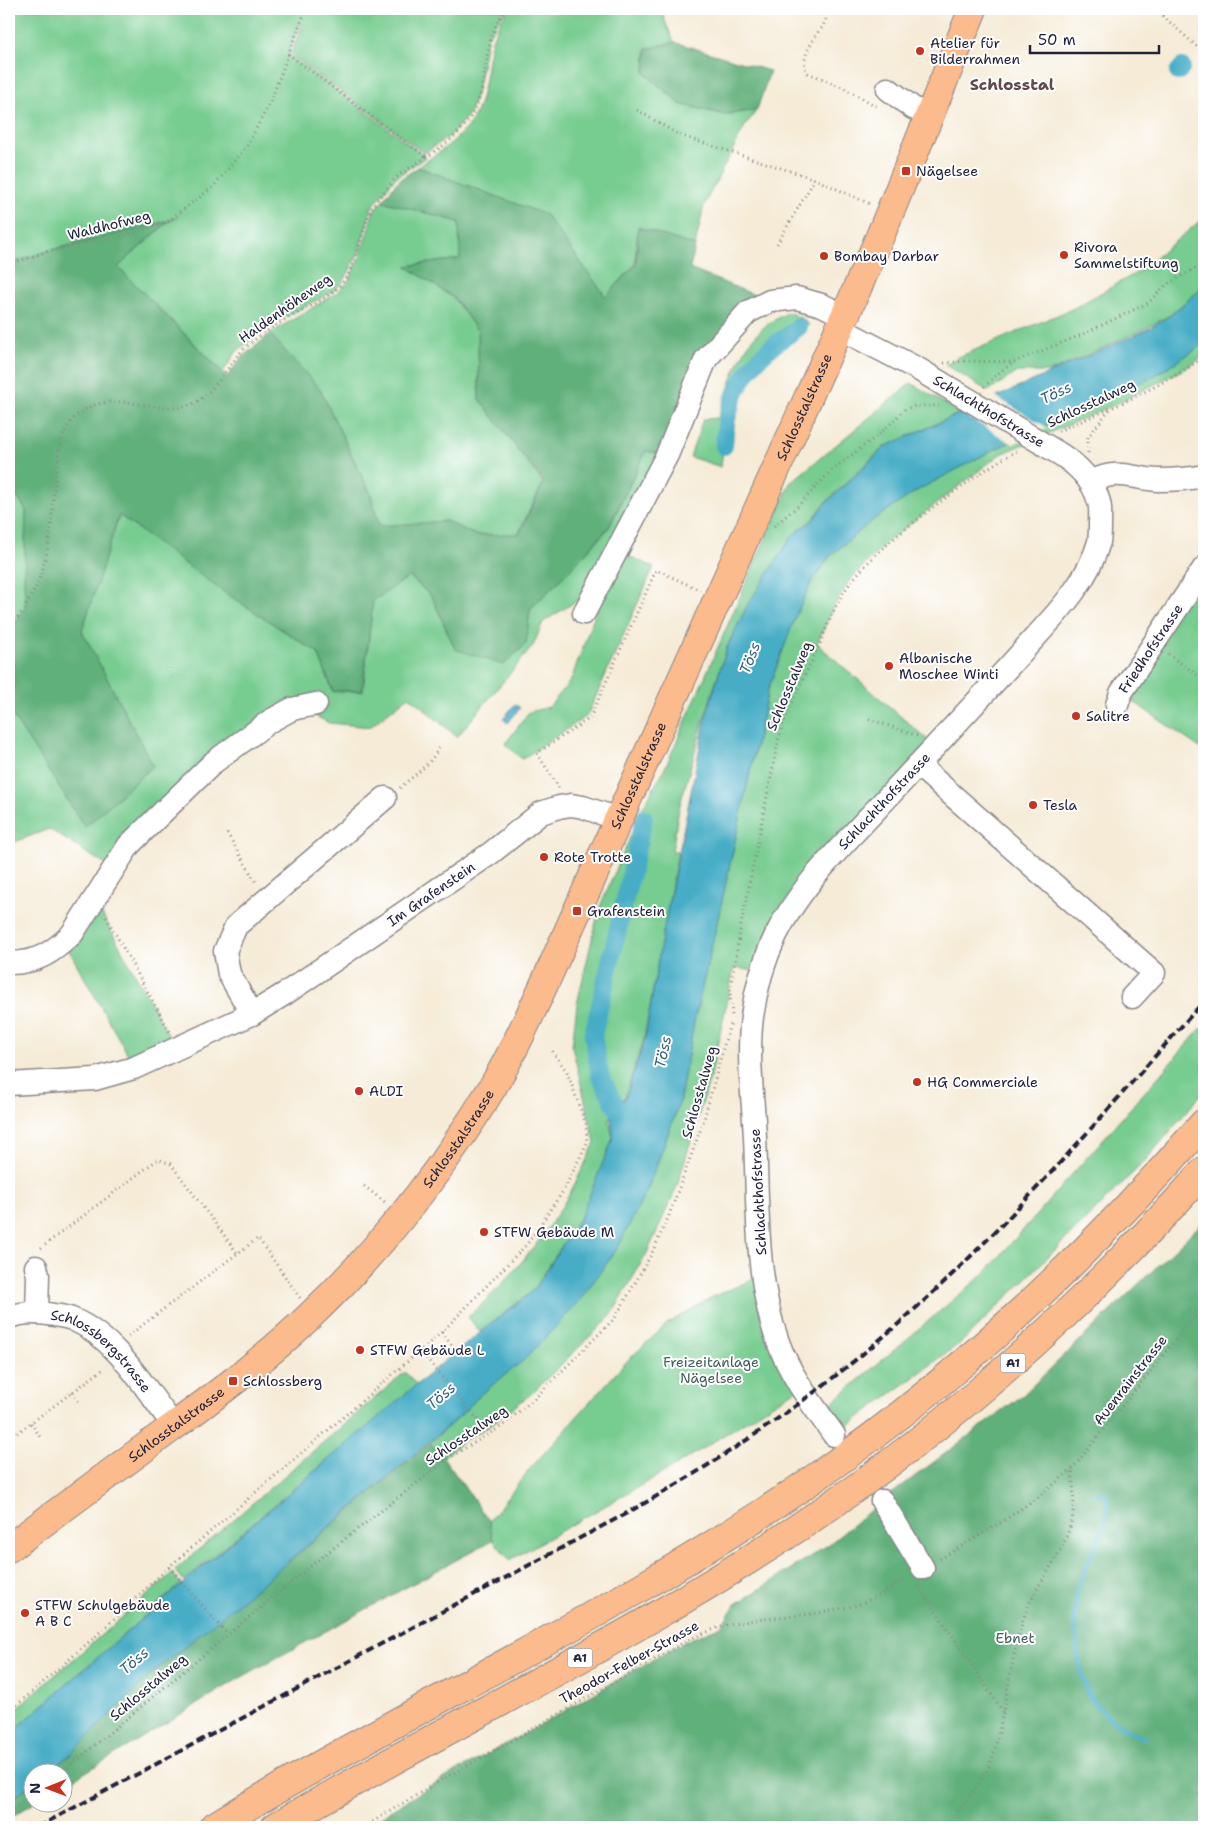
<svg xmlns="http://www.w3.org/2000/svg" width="1213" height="1836" font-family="'Shantell Sans',sans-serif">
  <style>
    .green { fill: #77cc90; stroke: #4c7766 }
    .forest { fill: #61b07a; stroke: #42695a }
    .water { fill: #47adc6; stroke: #346880 }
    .pier { fill: #f5ebd6 }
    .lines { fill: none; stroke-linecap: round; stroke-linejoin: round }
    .stream { stroke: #47adc6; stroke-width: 5 }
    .canal { stroke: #47adc6; stroke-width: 18 }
    .minor-casing { stroke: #8c8688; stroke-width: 25 }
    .major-casing { stroke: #8c8688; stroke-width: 30 }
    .highway-casing { stroke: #8c8688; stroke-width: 30 }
    .path { stroke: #8c8688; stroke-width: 3; stroke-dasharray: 1 4; stroke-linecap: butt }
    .minor { stroke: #fff; stroke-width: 22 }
    .major { stroke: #fbbb8c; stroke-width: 28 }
    .highway { stroke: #fbbb8c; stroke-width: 28 }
    .rail { stroke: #22223b; stroke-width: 4; stroke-dasharray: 8 4; stroke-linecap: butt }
    .minor-bridge-casing { stroke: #8c8688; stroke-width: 25; stroke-linecap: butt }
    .minor-bridge { stroke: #fff; stroke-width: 22 }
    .poi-dot { fill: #c8321e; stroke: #fff; stroke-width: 2 }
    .labels { text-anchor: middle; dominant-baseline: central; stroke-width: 4; stroke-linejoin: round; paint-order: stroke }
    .shield { fill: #fff; stroke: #646476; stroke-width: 1 }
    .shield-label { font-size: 12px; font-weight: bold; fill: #22223b }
    .poi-label { font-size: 14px; fill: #22223b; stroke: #fff; text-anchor: start }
    .street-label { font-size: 14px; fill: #22223b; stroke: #fff }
    .park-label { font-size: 14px; fill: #405e59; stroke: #fff }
    .water-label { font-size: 15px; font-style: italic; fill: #33617a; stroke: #fff }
    .quarter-label { font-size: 16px; font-weight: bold; fill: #614a49; stroke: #fff }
  </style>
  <rect width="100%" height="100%" fill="#fff"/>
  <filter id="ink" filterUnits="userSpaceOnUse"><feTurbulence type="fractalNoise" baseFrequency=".02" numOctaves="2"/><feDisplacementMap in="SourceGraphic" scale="10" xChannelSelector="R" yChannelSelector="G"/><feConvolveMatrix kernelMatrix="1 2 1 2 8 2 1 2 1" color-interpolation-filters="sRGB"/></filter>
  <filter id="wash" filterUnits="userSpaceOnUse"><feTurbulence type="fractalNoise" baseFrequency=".0096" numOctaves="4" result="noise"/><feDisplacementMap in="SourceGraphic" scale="20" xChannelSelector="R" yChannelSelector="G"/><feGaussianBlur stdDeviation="1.12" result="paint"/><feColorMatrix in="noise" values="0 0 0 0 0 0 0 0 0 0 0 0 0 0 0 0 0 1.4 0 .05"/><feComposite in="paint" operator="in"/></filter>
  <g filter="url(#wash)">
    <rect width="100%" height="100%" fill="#f5ebd6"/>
    <!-- green -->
    <g class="green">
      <path d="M9,9H506L488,36L477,91L469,114L450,136L424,153L291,54L302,26L300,24L288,54L426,157L395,178L372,207L358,254L345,279L334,291L272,324L237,351L223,372L118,267L168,222L179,217L168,221L48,251L9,264Z"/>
      <path d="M508,9H660L674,42L646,49L645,73L680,104L724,115L757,110L745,126L704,205L695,246L638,227L635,264L606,297L546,215L418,167C438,153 459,140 473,119C485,98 486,63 492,40C496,28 502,19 508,9Z"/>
      <path d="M382,201L459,222L460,259L407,266L453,298L478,331L479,398L543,483L518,534L476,535L446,521L379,527L371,494L320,390L269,334L335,294L348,282L360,257L374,210Z"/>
      <path d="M1204,218V286L1170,315L1144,329L1050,372H1018L988,391L945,365L956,358L1074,308L1138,272Z"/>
      <path d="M788,312L803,319L809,325L803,331L798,326L767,349L755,362L734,395L726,420L721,467L690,457L703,419L718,418C730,386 739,346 768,324C774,319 782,316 788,312Z"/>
      <path d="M1204,344V356L1186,368L1112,406L999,455L887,542L849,581L833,608L817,644L936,747L825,864L762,972L734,968L712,1072L676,1189L647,1253L611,1316L531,1394L489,1426L463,1441L443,1457L430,1443L460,1416L617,1249L648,1188L679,1104L694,1022L720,910L768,690L796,615L811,583L830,556L873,520L918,490L993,450L1151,378Z"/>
      <path d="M911,383L960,413L884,447L826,502L812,520L793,535L748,605L727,647L705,716L679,808L672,851H678L644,1039L624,1099H620L609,1120L613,1138L589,1199L580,1217L534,1290L480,1332L468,1317C505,1284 537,1247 563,1205C575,1186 584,1164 595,1143L572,1046L577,1004L599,909L643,807L665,768L790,483Z"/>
      <path d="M646,451L665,455L591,592L543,622L533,646L457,737L409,696L370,727L329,723L294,705L270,721L112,869L49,829L9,844V710L85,827L153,766L82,631L119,515L221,590L318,653L333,692L363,691L373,601L409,576L432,597L455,648L503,665L526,644L530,609L567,573L609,528Z"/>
      <path d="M9,485L26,510L24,582L26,606L9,633Z"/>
      <path d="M621,553L654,567L587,716L522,759L505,744L529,712L549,707L571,680L600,600Z"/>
      <path d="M1204,568V751L1121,693Z"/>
      <path d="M97,905L170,1038L128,1055L67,947Z"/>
      <path d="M1204,1025V1091L1146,1160L963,1341L846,1427L828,1406L985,1273Z"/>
      <path d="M763,1275L800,1387L675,1466L510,1560L493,1540L489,1521L529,1470L627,1361L667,1324L710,1298Z"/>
      <path d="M405,1372L417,1385L184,1581L175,1570Z"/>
      <path d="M173,1573L181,1584L9,1735V1715Z"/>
    </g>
    <!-- forest -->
    <g class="forest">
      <path d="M674,42L770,71L757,110L724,114L680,104L645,73L647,49Z"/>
      <path d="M418,167L546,215L606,297L636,264L638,227L695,246L690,269L770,301L706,359L667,455L646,451L608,528L567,573L530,609L526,644L503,665L455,649L432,597L410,576L373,601L362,691H333L318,653L221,590L119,515L82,631L153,766L85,827L9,710V633L26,606L24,582L26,510L9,485V264L48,251L168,221L118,267L227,377L241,358L270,334L320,389L370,494L379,526L446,521L475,535L519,534L544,482L479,399L478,331L454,298L406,266L460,259L459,222L382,201L398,181Z"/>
      <path d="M1204,1221V1827H364L441,1780L540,1725L671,1649L690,1639L721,1626L735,1605L828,1545L882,1501L1023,1395Z"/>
      <path d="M430,1443L443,1457L489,1521L493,1540L240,1678L63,1786L62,1774H46L70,1755L151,1674L240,1602Z"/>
      <path d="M32,1783L33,1804L9,1818V1802Z"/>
    </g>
    <!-- water -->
    <g class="water">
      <path d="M1204,286V344L1151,378L993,450L918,490L873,520L830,556L811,583L796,615L768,690L720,910L694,1022L679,1104L648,1188L617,1249L578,1303L524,1360L481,1394L460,1416L240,1602L151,1674L70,1755L46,1773L32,1774V1783L9,1802V1735L167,1597L436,1368L534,1290L580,1218L613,1138L611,1118L620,1101L625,1099L645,1039L662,937L706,716L727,647L748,604L793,535L813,520L827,502L885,447L1146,330L1171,315Z"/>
      <path d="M515,704L520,708L508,723L503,719Z"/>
    </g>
    <!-- pier -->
    <path class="pier" d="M993,395L1048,428L1013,444L958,411Z"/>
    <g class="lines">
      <!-- stream -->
      <g class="stream">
        <path d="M1095,1495L1105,1493C1106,1497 1108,1500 1108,1504C1108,1525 1084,1570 1076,1592L1077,1597L1074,1618L1077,1634V1649L1082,1676L1089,1696L1106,1715L1128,1731L1144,1738"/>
        <path d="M401,1825L405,1827"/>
      </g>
      <!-- canal -->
      <g class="canal">
        <path d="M1178,72L1182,67"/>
        <path d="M724,446C725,438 725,428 727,419C732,394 748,367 768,350C777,342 789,335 799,327"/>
        <path d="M629,1128L617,1109L600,1075L593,1035L644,818"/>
      </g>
    </g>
  </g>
  <g filter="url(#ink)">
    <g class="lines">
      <!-- minor casing -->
      <g class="minor-casing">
        <g id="minor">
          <path d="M888,89L913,108L929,115"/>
          <path d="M839,328L918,369L941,383"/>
          <path d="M1090,482C1119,468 1129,478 1158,480C1174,480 1189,479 1204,476"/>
          <path d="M584,613L667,455L706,359L748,312L770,301L797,298L822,305L845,316"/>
          <path id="s1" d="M1117,705L1121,693L1204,568"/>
          <path d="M918,765L1154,973L1132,997"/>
          <path d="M9,963C37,963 52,953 72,934L129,845L214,762L270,721L292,709L316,704"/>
          <path d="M252,1014L229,974L225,951L236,926L385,798"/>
          <path id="s2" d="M9,1084L95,1079L134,1068L252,1014L286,993L491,853L541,813L559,807L571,805L583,807L618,819"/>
          <path d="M36,1267L38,1275L37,1313"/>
          <path id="s3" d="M9,1317C23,1312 39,1312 54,1315C60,1316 67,1317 72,1319C117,1338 145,1389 174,1426"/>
          <path id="s4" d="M834,1435C813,1405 791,1377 778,1342C755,1279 758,1204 755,1137C753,1098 747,1056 752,1017C756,988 764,960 776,935C802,883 845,843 884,801C930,752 976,703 1021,653C1051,619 1086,587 1099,542C1100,536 1100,530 1100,525C1100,517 1101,508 1099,502C1093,479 1074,462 1055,451"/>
          <path d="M882,1501L923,1568"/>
        </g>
      </g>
      <!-- major casing -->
      <g class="major-casing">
        <g id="major">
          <path id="s5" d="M9,1548C62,1509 116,1469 170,1429C219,1393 269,1356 313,1313C382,1247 442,1170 492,1088C513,1053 530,1015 547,978L845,316L881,234L973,9"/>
        </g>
      </g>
      <!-- highway casing -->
      <g class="highway-casing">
        <g id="highway">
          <path d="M213,1827C413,1706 627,1609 819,1475C963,1375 1089,1254 1204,1123"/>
          <path d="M275,1827C449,1725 632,1639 799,1527C950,1427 1084,1306 1204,1171"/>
        </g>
      </g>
      <!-- path -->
      <g class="path">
        <path d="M826,9C826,14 827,19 824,24C823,28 819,30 817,34C810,44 799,63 808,73L842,87L876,106"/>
        <path d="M1155,9L1204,53"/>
        <path d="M288,54L426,157"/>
        <path d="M637,110L679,135L815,179L872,205"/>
        <path d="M777,244L815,179"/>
        <path d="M9,265L48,251L119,237L168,221L213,187L247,146L270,102L306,9"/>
        <path d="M944,363L965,361L1014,362L1081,335L1148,303L1166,285L1198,267L1204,262"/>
        <path d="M984,387L998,373L1014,362"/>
        <path d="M1058,431C1108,410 1159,388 1204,357"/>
        <path d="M1088,453V437L1110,409"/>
        <path d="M774,526L798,506L832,470L881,433L905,409L915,406H939"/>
        <path d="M9,630C25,608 39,587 45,560C54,523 52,484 60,447C62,437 67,426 73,419C113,378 167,427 202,398C217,386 227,369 239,354C248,344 262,334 273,327C296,311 329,302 346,278C360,255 361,230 372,208C377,199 387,188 394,180C398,175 405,171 411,167C433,152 457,140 471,116C491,84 479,44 506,9"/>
        <path d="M1168,654L1204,680"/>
        <path d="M869,719L918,736"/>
        <path d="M400,788C415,774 432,764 440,745"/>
        <path d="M559,788L537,753L590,718L656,570L700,590"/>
        <path d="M227,833L257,884"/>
        <path d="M106,917L170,1032"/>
        <path d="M732,1015L730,993L741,925L779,737C789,705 805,676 819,646C828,624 836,601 851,582C875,552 906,528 936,505C963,486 989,465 1019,450"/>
        <path d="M364,1186L386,1203"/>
        <path d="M41,1248L158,1159L171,1164L238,1254"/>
        <path d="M442,1332L457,1352"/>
        <path d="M128,1336L258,1238L300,1298"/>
        <path d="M420,1350L468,1409L491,1433"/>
        <path d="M72,1392L79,1402"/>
        <path d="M31,1423L40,1437"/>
        <path d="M9,1439L105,1368"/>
        <path d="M940,1559L1000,1523L1037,1498L1072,1469L1204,1304"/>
        <path d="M169,1567L228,1635"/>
        <path d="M919,1586L1003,1712"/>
        <path d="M9,1712L97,1635L169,1567L442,1332L528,1243L565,1188L587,1143L586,1124L567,1072L551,1049"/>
        <path d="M60,1774L318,1560L449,1458L502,1426L534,1399L615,1318L651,1255L668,1218L703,1123L729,1027L732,1024"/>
        <path d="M9,1812L32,1795"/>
        <path d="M364,1827L441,1780L540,1725L690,1639L722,1626L755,1620L818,1613L858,1605L883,1593L906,1578"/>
        <path d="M944,1827C960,1808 978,1788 989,1766C995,1752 998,1737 1001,1722C1009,1686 1013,1649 1025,1614C1037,1582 1063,1555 1071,1523C1076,1506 1073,1487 1072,1469"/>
      </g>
      <!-- minor -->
      <use href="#minor" class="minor"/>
      <!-- major -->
      <use href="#major" class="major"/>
      <!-- highway -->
      <use href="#highway" class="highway"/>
      <!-- rail -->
      <path class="rail" d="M38,1827L627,1513C731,1455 828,1388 916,1308C1020,1214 1111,1105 1204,1001"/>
      <!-- minor-bridge casing -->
      <g class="minor-bridge-casing">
        <path id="minor-bridge" d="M941,383L1055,451"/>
      </g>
      <!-- minor-bridge -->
      <use href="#minor-bridge" class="minor-bridge"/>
    </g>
  </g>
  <!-- markers -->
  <g class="poi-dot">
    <circle cx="920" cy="51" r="5"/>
    <rect x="901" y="166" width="10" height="10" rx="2.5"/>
    <circle cx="1064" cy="255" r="5"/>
    <circle cx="824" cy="256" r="5"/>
    <circle cx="889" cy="666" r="5"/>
    <circle cx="1076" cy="716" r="5"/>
    <circle cx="1033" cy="805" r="5"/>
    <circle cx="544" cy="857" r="5"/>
    <rect x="572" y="906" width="10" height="10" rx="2.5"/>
    <circle cx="917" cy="1082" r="5"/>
    <circle cx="359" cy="1091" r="5"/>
    <circle cx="484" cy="1232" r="5"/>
    <circle cx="360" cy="1350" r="5"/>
    <rect x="228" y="1376" width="10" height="10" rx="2.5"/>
    <circle cx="25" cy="1613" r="5"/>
  </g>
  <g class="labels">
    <!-- shield labels -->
    <g class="shield">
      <rect x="1000.5" y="1353.5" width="25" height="19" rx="4"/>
      <rect x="567.5" y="1648.5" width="25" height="19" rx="4"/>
    </g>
    <g class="shield-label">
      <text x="1013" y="1363">A1</text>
      <text x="580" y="1658">A1</text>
    </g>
    <!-- poi labels -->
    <g class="poi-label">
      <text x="930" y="43">Atelier für<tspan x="930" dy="16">Bilderrahmen</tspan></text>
      <text x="916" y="171">Nägelsee</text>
      <text x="1074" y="247">Rivora<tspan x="1074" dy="16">Sammelstiftung</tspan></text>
      <text x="834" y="256">Bombay Darbar</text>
      <text x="899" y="658">Albanische<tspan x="899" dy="16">Moschee Winti</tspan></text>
      <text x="1086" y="716">Salitre</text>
      <text x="1043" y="805">Tesla</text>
      <text x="554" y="857">Rote Trotte</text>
      <text x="587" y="911">Grafenstein</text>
      <text x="927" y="1082">HG Commerciale</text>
      <text x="369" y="1091">ALDI</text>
      <text x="494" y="1232">STFW Gebäude M</text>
      <text x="370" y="1350">STFW Gebäude L</text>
      <text x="243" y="1381">Schlossberg</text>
      <text x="35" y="1605">STFW Schulgebäude<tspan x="35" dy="16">A B C</tspan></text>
    </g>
    <!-- street labels -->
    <g class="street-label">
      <text transform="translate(109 225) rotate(-14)">Waldhofweg</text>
      <text transform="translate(285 308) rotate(-35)">Haldenhöheweg</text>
      <text transform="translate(1091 403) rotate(-25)">Schlosstalweg</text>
      <text stroke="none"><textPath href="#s5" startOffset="1422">Schlosstalstrasse</textPath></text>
      <text transform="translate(989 411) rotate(31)">Schlachthofstrasse</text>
      <text stroke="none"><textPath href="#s1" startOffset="66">Friedhofstrasse</textPath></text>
      <text transform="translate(789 686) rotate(-67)">Schlosstalweg</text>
      <text stroke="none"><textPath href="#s5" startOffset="1018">Schlosstalstrasse</textPath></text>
      <text stroke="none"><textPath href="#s4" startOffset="695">Schlachthofstrasse</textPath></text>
      <text stroke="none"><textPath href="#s2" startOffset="472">Im Grafenstein</textPath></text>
      <text transform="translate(699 1092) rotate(-74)">Schlosstalweg</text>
      <text stroke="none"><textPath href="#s5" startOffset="612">Schlosstalstrasse</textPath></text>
      <text transform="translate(758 1192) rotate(-93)">Schlachthofstrasse</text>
      <text stroke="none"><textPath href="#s3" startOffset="106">Schlossbergstrasse</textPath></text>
      <text transform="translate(1130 1380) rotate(-52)">Auenrainstrasse</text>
      <text stroke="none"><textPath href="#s5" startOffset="208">Schlosstalstrasse</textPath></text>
      <text transform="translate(466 1435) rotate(-34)">Schlosstalweg</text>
      <text transform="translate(629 1662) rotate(-29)">Theodor-Felber-Strasse</text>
      <text transform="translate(148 1687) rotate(-40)">Schlosstalweg</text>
    </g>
    <!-- park labels -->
    <g class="park-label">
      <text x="711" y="1362">Freizeitanlage<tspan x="711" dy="16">Nägelsee</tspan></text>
      <text x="1015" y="1638">Ebnet</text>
    </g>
    <!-- water labels -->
    <g class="water-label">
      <text transform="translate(1056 393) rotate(-26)">Töss</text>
      <text transform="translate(750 658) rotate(-69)">Töss</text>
      <text transform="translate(663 1052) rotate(-78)">Töss</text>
      <text transform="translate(441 1396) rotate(-41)">Töss</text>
      <text transform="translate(134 1661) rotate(-41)">Töss</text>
    </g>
    <!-- quarter labels -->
    <g class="quarter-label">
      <text x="1012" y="84">Schlosstal</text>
    </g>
  </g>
  <!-- margin -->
  <rect width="1213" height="1836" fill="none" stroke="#fff" stroke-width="30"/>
  <!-- north arrow -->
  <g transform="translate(48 1788) rotate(269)"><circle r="24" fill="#ffffff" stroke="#a7a7b1"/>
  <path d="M0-4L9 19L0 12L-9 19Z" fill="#c8321e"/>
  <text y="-8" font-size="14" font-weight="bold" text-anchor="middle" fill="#22223b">N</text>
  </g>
  <!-- scale -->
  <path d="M1030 45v8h129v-8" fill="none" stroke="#22223b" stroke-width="2.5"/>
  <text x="1038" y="45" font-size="15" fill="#22223b" stroke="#ffffff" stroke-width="4" paint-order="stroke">50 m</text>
</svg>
